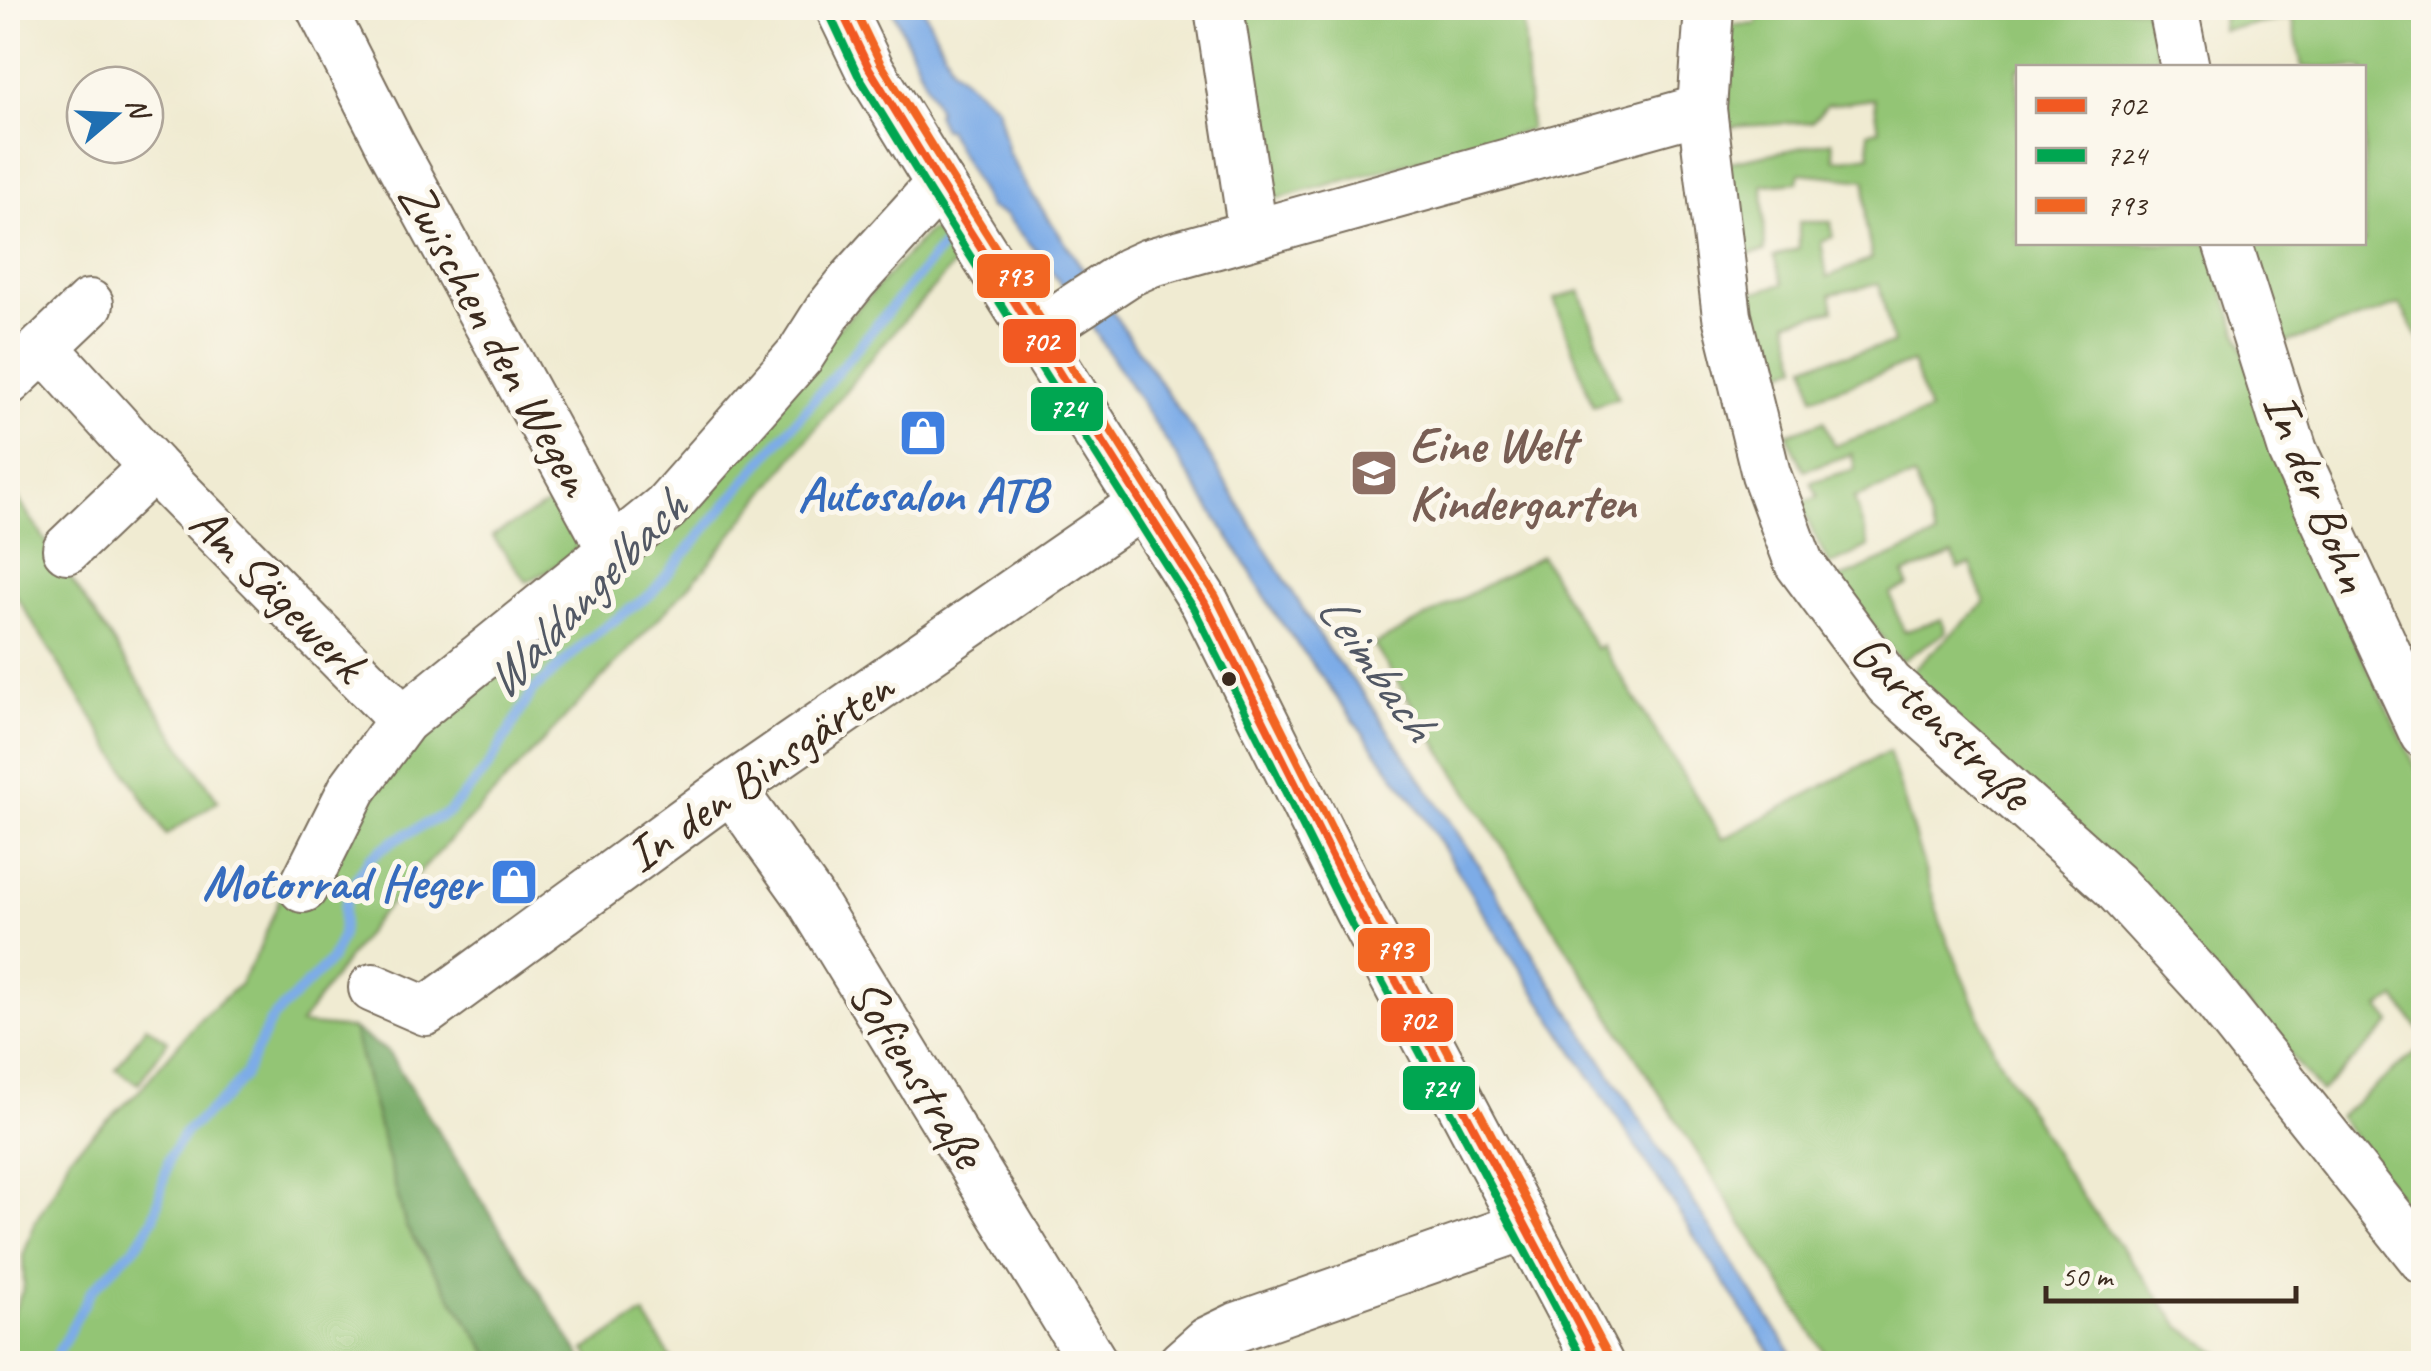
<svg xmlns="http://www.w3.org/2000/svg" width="2431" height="1371" font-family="Caveat,sans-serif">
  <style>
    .green { fill: #93c575; stroke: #67784a; stroke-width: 2.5 }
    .forest { fill: #76aa66; stroke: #586a42; stroke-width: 2.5 }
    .water { fill: #7dace7; stroke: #5c6b82; stroke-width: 2.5 }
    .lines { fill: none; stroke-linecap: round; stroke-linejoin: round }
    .stream { stroke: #7dace7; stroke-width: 10 }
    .minor-casing { stroke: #7a6e5d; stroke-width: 52 }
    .minor { stroke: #fff; stroke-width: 48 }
    .bus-1-casing { stroke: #fbf7ec; stroke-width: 15 }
    .bus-2-casing { stroke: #fbf7ec; stroke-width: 15 }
    .bus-3-casing { stroke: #fbf7ec; stroke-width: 15 }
    .bus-1 { stroke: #f25922; stroke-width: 8 }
    .bus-2 { stroke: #00a651; stroke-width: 8 }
    .bus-3 { stroke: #f26522; stroke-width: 8 }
    .bus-dot { fill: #3b2a1e; stroke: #fbf7ec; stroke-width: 4 }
    .labels { text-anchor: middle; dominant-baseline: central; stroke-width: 10; stroke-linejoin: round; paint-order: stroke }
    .street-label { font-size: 50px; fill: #3b2a1e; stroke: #fbf7ec }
    .education-label { font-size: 50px; font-weight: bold; fill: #785e54; stroke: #fbf7ec; text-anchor: start }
    .shop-label { font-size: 50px; font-weight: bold; fill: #366cbe; stroke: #fbf7ec }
    .water-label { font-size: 52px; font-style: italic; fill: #525864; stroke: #fbf7ec }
    .line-badge { stroke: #fbf7ec; stroke-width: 4 }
    .badge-label { font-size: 28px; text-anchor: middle; font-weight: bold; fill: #fff }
  </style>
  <rect width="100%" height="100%" fill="#fbf7ec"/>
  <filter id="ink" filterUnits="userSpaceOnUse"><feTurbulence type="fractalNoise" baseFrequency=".01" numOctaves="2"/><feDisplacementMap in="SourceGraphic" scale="20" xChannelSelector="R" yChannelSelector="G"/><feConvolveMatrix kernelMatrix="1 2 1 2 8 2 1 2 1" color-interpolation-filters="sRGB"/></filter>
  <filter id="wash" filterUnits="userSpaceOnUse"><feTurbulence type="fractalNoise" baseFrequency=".0048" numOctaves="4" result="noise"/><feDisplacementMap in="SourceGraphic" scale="40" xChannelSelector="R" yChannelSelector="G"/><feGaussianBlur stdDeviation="2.25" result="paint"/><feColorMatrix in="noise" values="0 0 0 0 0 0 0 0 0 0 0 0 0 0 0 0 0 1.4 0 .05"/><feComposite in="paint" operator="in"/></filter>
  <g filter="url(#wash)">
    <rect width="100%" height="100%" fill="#f0ebd2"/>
    <!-- green -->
    <g class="green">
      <path d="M1226,8H1523L1530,130L1251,206Z"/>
      <path d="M1790,8H2145L2161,67L2018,68V242L2208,243L2306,539L2423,782V1036L2396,998L2380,1008L2392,1023L2321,1092L2249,1006L1906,676L1985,603L1971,565L1958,569L1953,555L1904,574L1908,586L1890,594L1904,632L1941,619L1946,632L1901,661L1837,580L1936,537L1914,477L1854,498L1869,547L1829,565L1800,504L1818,497L1811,482L1855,469L1852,454L1804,470L1787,434L1824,421L1834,446L1929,412L1912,362L1813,397L1806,364L1893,344L1879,284L1831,294L1834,310L1788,321L1798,366L1764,380L1747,294L1783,284L1774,257L1799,248V222H1831L1833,237L1821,241L1827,277L1872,259L1865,220L1866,180L1800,173L1798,182L1763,185L1765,251L1743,256L1725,163L1832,141L1835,160L1870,155L1868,132L1879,130L1874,99L1827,105L1812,122L1727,127L1731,25L1757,24L1758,13Z"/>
      <path d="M2223,8H2423V346L2400,305L2279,345L2249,243L2364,242V68L2302,67L2292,18L2222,30Z"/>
      <path d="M929,231H942L960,258L876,352L703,571L377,918L300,1024L353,1029L406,1227L495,1363L8,1364V1324L24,1287L23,1256L36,1220L58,1184L69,1156L138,1092L200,1019L239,985L258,952L281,895L353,788L850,316Z"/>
      <path d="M1580,291L1618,398L1593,406L1554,299Z"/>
      <path d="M8,484L218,801L166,835L8,583Z"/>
      <path d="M563,496C568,505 576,515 580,525C589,555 546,571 527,582L492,536Z"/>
      <path d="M1541,556L1596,649L1602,646L1723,839L1889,751L1942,927L1996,1055L2073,1184L2181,1327L2233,1363H1831L1374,645Z"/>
      <path d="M146,1026L168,1041L138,1084L116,1069Z"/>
      <path d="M2423,1046V1231L2339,1117Z"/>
      <path d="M644,1314L673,1361L593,1363L585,1350Z"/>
    </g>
    <!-- forest -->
    <path class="forest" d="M353,1029L388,1052L585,1363H495L406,1227Z"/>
    <!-- water -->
    <path class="water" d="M892,8H923L953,69L997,107L1008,152L1030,191L1204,447L1328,650L1363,693L1479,865L1536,959L1798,1363H1777L1481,909L1417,806L1275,614L1241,556L1094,330L1039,254L1005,215L989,208L947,129H943L936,114L938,111Z"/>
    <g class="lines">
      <!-- stream -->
      <path class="stream" d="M52,1364L91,1291L138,1244L154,1218L169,1158L185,1132L226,1097L244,1076L271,1020L331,960L342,935L344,908L353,884L370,858L391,842L449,812L487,769L532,692L590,638L651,594L956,230"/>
    </g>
  </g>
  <g filter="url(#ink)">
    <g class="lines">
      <!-- minor casing -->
      <g class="minor-casing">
        <g id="minor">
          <path d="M321,8L391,146L612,550"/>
          <path d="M840,8L869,68L940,184L1205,603L1359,911L1599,1364"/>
          <path d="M1219,8L1253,233"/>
          <path d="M1709,8L1702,109L1727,316L1766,474L1799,563L1889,684L2114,885L2204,983L2424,1260"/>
          <path d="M2173,8L2185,68"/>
          <path d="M2227,242L2293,451L2424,734"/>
          <path d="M89,304L44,347L153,467L403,720"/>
          <path d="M1036,333L1129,272L1149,263L1702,109"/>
          <path d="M8,381L44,347"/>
          <path d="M67,549L153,467"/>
          <path d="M731,788L809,897L1094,1364"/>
          <path d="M303,888L353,788L403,720L666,507L801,354L829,310L853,280L940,184"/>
          <path d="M373,988L426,1011L731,788L1144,503"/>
          <path d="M1182,1364L1208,1341L1237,1327L1524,1226"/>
        </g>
      </g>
      <!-- minor -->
      <use href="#minor" class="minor"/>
      <!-- bus-1 casing -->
      <g class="bus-1-casing">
        <path id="bus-1" d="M840,8L869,68L940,184L1205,603L1359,911L1599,1364"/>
      </g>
      <!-- bus-2 casing -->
      <g class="bus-2-casing">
        <path id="bus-2" d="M829,13L858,75L929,191L1194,609L1348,917L1585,1364"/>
      </g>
      <!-- bus-3 casing -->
      <g class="bus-3-casing">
        <path id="bus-3" d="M854,8L880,62L951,177L1216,597L1370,905L1610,1358"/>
      </g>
      <!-- bus-1 -->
      <use href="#bus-1" class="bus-1"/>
      <!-- bus-2 -->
      <use href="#bus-2" class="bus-2"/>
      <!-- bus-3 -->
      <use href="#bus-3" class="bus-3"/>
    </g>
  </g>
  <!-- icons -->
  <defs>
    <g id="shop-square" transform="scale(2.5)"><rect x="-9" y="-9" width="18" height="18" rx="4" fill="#3f7fe0" stroke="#fbf7ec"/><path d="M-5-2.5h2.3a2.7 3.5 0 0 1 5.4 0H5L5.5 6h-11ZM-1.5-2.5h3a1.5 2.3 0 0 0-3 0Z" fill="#fff"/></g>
    <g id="school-square" transform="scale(2.5)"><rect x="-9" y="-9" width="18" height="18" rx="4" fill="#8d6e63" stroke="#fbf7ec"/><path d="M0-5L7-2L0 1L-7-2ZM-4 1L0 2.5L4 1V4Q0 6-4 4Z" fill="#fff"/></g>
  </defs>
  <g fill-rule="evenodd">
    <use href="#shop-square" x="923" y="433"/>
    <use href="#school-square" x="1374" y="473"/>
    <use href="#shop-square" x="514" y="882"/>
  </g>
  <!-- markers -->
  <circle class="bus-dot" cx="1229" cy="679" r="9"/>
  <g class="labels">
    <!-- street labels -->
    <g class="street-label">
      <text transform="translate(496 338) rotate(61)">Zwischen den Wegen</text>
      <text transform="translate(2317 492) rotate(68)">In der Bohn</text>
      <text transform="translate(278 593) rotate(45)">Am Sägewerk</text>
      <text transform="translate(1942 722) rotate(44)">Gartenstraße</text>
      <text transform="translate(759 771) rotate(-35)">In den Binsgärten</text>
      <text transform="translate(917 1073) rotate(58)">Sofienstraße</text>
    </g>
    <!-- education labels -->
    <g class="education-label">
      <text x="1409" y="444">Eine Welt<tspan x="1409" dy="58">Kindergarten</tspan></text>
    </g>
    <!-- shop labels -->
    <g class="shop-label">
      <text x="923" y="494">Autosalon ATB</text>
      <text x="479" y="882" text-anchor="end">Motorrad Heger</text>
    </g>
    <!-- water labels -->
    <g class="water-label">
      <text transform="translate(585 594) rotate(-46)">Waldangelbach</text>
      <text transform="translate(1377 666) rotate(55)">Leimbach</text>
    </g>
  </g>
  <g class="line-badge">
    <rect x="975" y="252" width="77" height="48" rx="10" fill="#f26522"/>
    <rect x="1001" y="317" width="77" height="48" rx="10" fill="#f25922"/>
    <rect x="1029" y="385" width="76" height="48" rx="10" fill="#00a651"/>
    <rect x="1356" y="926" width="76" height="48" rx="10" fill="#f26522"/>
    <rect x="1379" y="996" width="76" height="48" rx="10" fill="#f25922"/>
    <rect x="1401" y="1064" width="76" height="48" rx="10" fill="#00a651"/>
  </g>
  <g class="badge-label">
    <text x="1013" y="286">793</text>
    <text x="1040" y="351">702</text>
    <text x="1067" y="418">724</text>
    <text x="1394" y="959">793</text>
    <text x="1417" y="1030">702</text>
    <text x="1439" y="1098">724</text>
  </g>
  <!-- margin -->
  <rect width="2431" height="1371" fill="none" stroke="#fbf7ec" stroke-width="40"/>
  <!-- legend -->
  <rect x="2016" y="65" width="350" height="180" fill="#fbf7ec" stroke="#aea59a" stroke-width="2.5"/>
  <rect x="2036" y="98" width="50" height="15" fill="#f25922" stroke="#aea59a" stroke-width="2.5"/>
  <text x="2106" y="115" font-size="30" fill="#3b2a1e">702</text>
  <rect x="2036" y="148" width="50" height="15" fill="#00a651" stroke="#aea59a" stroke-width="2.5"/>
  <text x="2106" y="165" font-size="30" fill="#3b2a1e">724</text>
  <rect x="2036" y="198" width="50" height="15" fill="#f26522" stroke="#aea59a" stroke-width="2.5"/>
  <text x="2106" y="215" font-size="30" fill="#3b2a1e">793</text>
  <!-- north arrow -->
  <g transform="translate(115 115) rotate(71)"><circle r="48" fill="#fbf7ec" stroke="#aea59a" stroke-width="2.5"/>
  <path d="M0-8L18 38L0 25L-18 38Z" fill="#1f6fb2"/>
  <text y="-15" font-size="28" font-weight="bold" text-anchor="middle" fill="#3b2a1e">N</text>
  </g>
  <!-- scale -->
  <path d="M2046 1286v15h250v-15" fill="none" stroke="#3b2a1e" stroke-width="5"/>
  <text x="2061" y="1286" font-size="30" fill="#3b2a1e" stroke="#fbf7ec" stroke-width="8" paint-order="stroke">50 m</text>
</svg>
